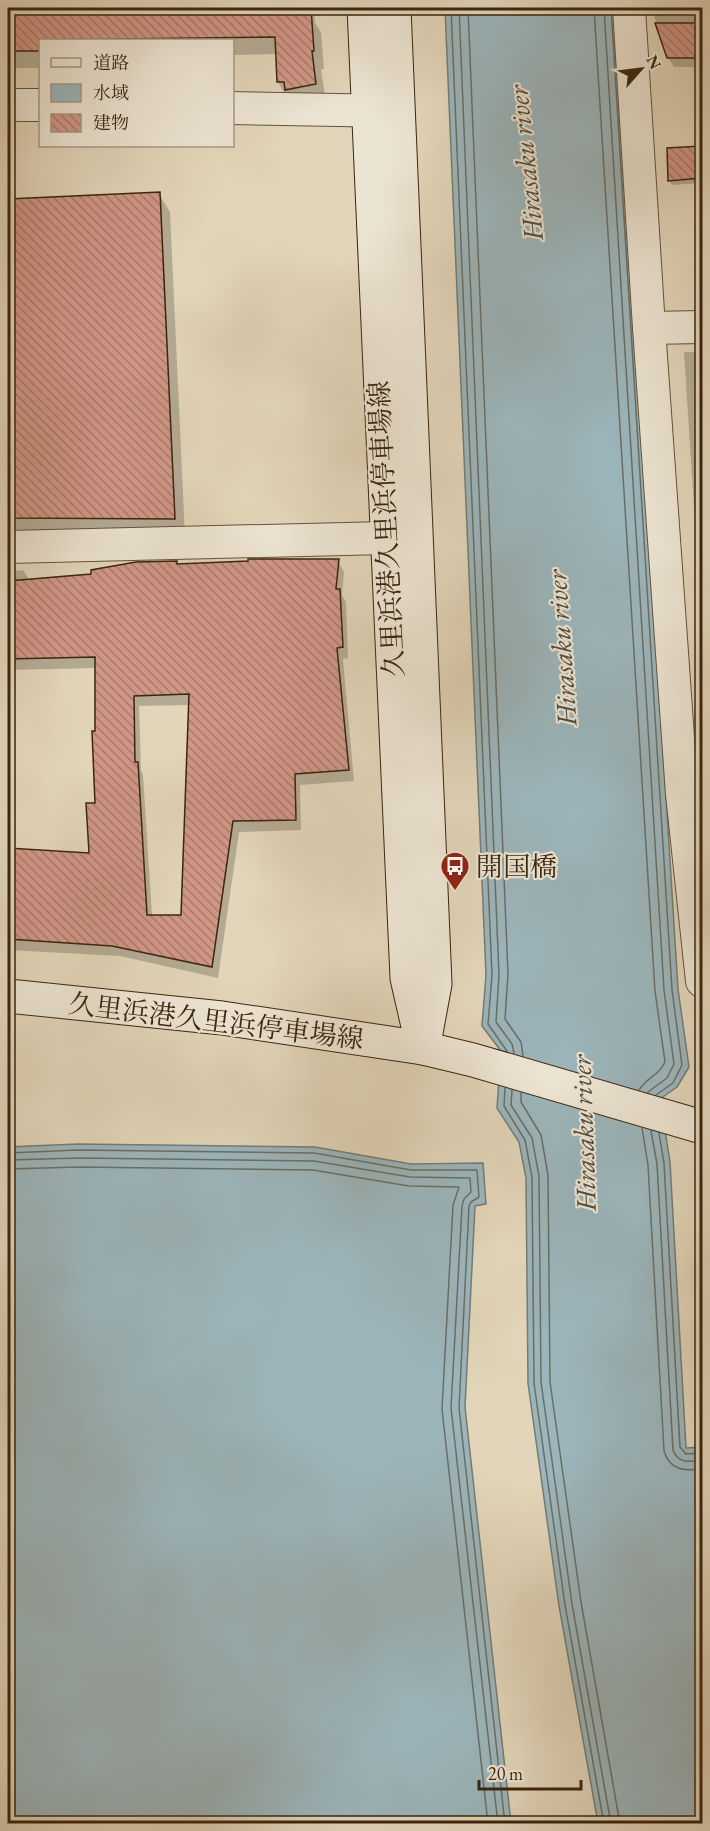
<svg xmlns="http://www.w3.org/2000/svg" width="710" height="1831" font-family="'EB Garamond','Noto Serif JP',serif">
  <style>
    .water { fill: #9bb5bb; stroke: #747c76; stroke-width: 1.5 }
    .shadow { fill: #0003; fill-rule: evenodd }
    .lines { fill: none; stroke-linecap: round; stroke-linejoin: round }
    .shore { stroke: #6a6e65; stroke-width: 1.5 }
    .building { fill: url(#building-back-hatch); stroke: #3a260f; stroke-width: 1.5; fill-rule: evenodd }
    .street-casing { stroke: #64523a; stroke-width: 34 }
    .secondary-casing { stroke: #3a260f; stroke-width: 35 }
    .street { stroke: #ece4d2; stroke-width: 32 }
    .secondary { stroke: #ece4d2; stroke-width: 33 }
    .labels { text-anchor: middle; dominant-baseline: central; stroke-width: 4.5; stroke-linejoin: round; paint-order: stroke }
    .street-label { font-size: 27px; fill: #3a260f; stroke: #ece4d2 }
    .poi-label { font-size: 27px; fill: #3a260f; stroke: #ece4d2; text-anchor: start }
    .water-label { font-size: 28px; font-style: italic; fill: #524a3a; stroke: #ece4d2 }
  </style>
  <defs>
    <pattern id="building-back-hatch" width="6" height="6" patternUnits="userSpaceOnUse" patternTransform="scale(1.5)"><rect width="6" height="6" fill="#d09686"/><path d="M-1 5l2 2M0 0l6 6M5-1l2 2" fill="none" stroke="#aa7a6c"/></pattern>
  </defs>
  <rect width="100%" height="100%" fill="#e2d5b9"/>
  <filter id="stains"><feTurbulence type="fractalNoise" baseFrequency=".00333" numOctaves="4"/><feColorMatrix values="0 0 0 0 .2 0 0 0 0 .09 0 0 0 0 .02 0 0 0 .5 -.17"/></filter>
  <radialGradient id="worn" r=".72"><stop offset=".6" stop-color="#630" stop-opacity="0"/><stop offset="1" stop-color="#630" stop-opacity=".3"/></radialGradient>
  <!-- water -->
  <g class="water">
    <path d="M445,8H617L678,989L689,1067L677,1087L660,1099L670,1162L686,1448L702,1447V1823H598L559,1606L528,1383L526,1178L519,1142L497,1108L501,1051L482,1026L486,975Z"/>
    <path d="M78,1144L315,1147L411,1164L483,1163L486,1204L475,1206L465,1407L511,1823H8V1147Z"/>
  </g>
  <!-- shadow -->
  <g class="shadow">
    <path d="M8,8H83L88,40H40V68H8Z"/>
    <path d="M107,8H314L315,23L321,32L324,69H321L326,102L288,100L278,82L277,54L232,55V40H106Z"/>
    <path d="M654,8H702V67H674L668,57L654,16Z"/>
    <path d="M701,148L702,183L672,185L669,180Z"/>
    <path d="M159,194L170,212L185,537L8,535V200Z"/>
    <path d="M684,352H702V632Z"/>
    <path d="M338,561L344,572L342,595L346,602L348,658L343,659L354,781L300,785L301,830L239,832L218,978L120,956L8,950V849L90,854L97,805V668L8,670V572L23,570L30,581L93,576L176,562L178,565ZM190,705L182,916H152L143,775L141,770L139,706Z"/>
  </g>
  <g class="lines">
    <!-- shore -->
    <g class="shore">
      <path d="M451,8L492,975L488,1024L507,1051"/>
      <path d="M459,8L499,975L496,1022L512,1044L514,1053"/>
      <path d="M468,8L508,974L505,1019L521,1042L523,1056"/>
      <path d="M594,8L655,991L665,1062C659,1076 647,1077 639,1090"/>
      <path d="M604,8L664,990L674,1064L667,1078L648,1092"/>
      <path d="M611,8L672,990L682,1065L673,1083L656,1095"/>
      <path d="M505,1088L504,1106L525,1140L532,1177L534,1383L565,1605L604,1824"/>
      <path d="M512,1090L511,1105L532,1138L539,1176L541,1382L572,1604L611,1824"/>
      <path d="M521,1093V1102L541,1135L548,1175L550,1382L581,1602L620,1824"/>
      <path d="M642,1128L648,1165L664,1451C670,1471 685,1471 702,1469"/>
      <path d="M651,1131L657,1164L673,1450C678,1464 690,1462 702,1460"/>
      <path d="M659,1133L664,1163L680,1447L686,1454L702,1453"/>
      <path d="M8,1153L79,1150L314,1153L411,1170H477L479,1197L471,1202L469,1206L459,1408L505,1824"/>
      <path d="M8,1160L79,1158L314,1161L410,1177L470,1178L471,1192L464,1199L462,1206L451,1408L498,1824"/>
      <path d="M8,1169L79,1167L313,1170L409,1186L459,1187L453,1205L442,1409L488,1824"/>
    </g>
  </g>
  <!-- building -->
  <g class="building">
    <path d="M8,8H311L314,51H312L316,84L285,90L284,82H277L275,37L40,40V51H8Z"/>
    <path d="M655,23H696V58H667Z"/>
    <path d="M702,146V178L668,181L667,148Z"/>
    <path d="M160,192L175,519L8,518V199Z"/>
    <path d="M248,559H339L336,589H340L343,647L337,648L349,770L295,774L296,820L233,821L212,967L112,946L8,939V848L89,853L86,803H95L92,731H95V657L8,659V581L91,574V570L136,562L177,561V564L248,561ZM189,694L181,915H147L138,762H135L134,696Z"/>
  </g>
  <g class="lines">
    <!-- street casing -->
    <g class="street-casing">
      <g id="street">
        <path d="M629,8L649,328L682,794L702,981"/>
        <path d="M8,105H40"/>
        <path d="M232,108L394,111"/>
        <path d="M649,328L702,327"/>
        <path d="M8,547L386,538"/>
      </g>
    </g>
    <!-- secondary casing -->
    <g class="secondary-casing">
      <g id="secondary">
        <path d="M364,8L407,978L423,1048"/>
        <path d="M394,8L435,984L425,1038"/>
        <path d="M8,996L222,1018L423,1048L473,1060L702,1127"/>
      </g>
    </g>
    <!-- street -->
    <use href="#street" class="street"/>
    <!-- secondary -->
    <use href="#secondary" class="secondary"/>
  </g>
  <!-- icons -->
  <defs>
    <g id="bus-pin" transform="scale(1.5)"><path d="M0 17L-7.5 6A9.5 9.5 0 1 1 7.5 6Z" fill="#8f2418" stroke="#ece4d2"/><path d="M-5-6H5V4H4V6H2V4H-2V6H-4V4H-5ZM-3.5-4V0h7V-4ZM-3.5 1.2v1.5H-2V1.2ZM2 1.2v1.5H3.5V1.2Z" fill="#fff"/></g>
  </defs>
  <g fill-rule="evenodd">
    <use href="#bus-pin" x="455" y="866"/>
  </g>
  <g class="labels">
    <!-- street labels -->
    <g class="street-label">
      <text transform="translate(386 529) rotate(-93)">久里浜港久里浜停車場線</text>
      <text transform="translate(216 1021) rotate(7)">久里浜港久里浜停車場線</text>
    </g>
    <!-- poi labels -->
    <g class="poi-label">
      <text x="476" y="866">開国橋</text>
    </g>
    <!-- water labels -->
    <g class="water-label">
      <text transform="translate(525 163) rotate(-96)">Hirasaku river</text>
      <text transform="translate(561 648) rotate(-94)">Hirasaku river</text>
      <text transform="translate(583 1133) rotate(-92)">Hirasaku river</text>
    </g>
  </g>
  <!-- margin -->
  <rect width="710" height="1831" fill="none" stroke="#e2d5b9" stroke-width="30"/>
  <rect x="9" y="9" width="692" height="1813" fill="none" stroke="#3a260f" stroke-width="3"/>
  <rect x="15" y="15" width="680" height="1801" fill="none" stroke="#3a260f" stroke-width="1.5"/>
  <!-- legend -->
  <rect x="39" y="39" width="195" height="108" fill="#ece4d2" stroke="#a59884" stroke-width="1.5"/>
  <rect x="51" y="58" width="30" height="9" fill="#ece4d2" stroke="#a59884" stroke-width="1.5"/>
  <text x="93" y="69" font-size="18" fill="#3a260f">道路</text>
  <rect x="51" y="84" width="30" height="18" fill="#9bb5bb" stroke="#a59884" stroke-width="1.5"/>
  <text x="93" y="99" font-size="18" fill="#3a260f">水域</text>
  <rect x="51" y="114" width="30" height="18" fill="url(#building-back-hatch)" stroke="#a59884" stroke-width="1.5"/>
  <text x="93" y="129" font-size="18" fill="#3a260f">建物</text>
  <!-- north arrow -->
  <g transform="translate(641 69) rotate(62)" stroke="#ece4d2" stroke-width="4.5" paint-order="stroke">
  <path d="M0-4.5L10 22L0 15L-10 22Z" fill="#3a260f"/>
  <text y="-9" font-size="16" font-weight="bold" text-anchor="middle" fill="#3a260f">N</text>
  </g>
  <!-- scale -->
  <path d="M479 1780v9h102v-9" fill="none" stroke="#3a260f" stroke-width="3"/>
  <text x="488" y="1780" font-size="18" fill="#3a260f" stroke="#ece4d2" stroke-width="4.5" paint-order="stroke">20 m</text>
  <rect width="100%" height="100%" filter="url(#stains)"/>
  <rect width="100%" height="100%" fill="url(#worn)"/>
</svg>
